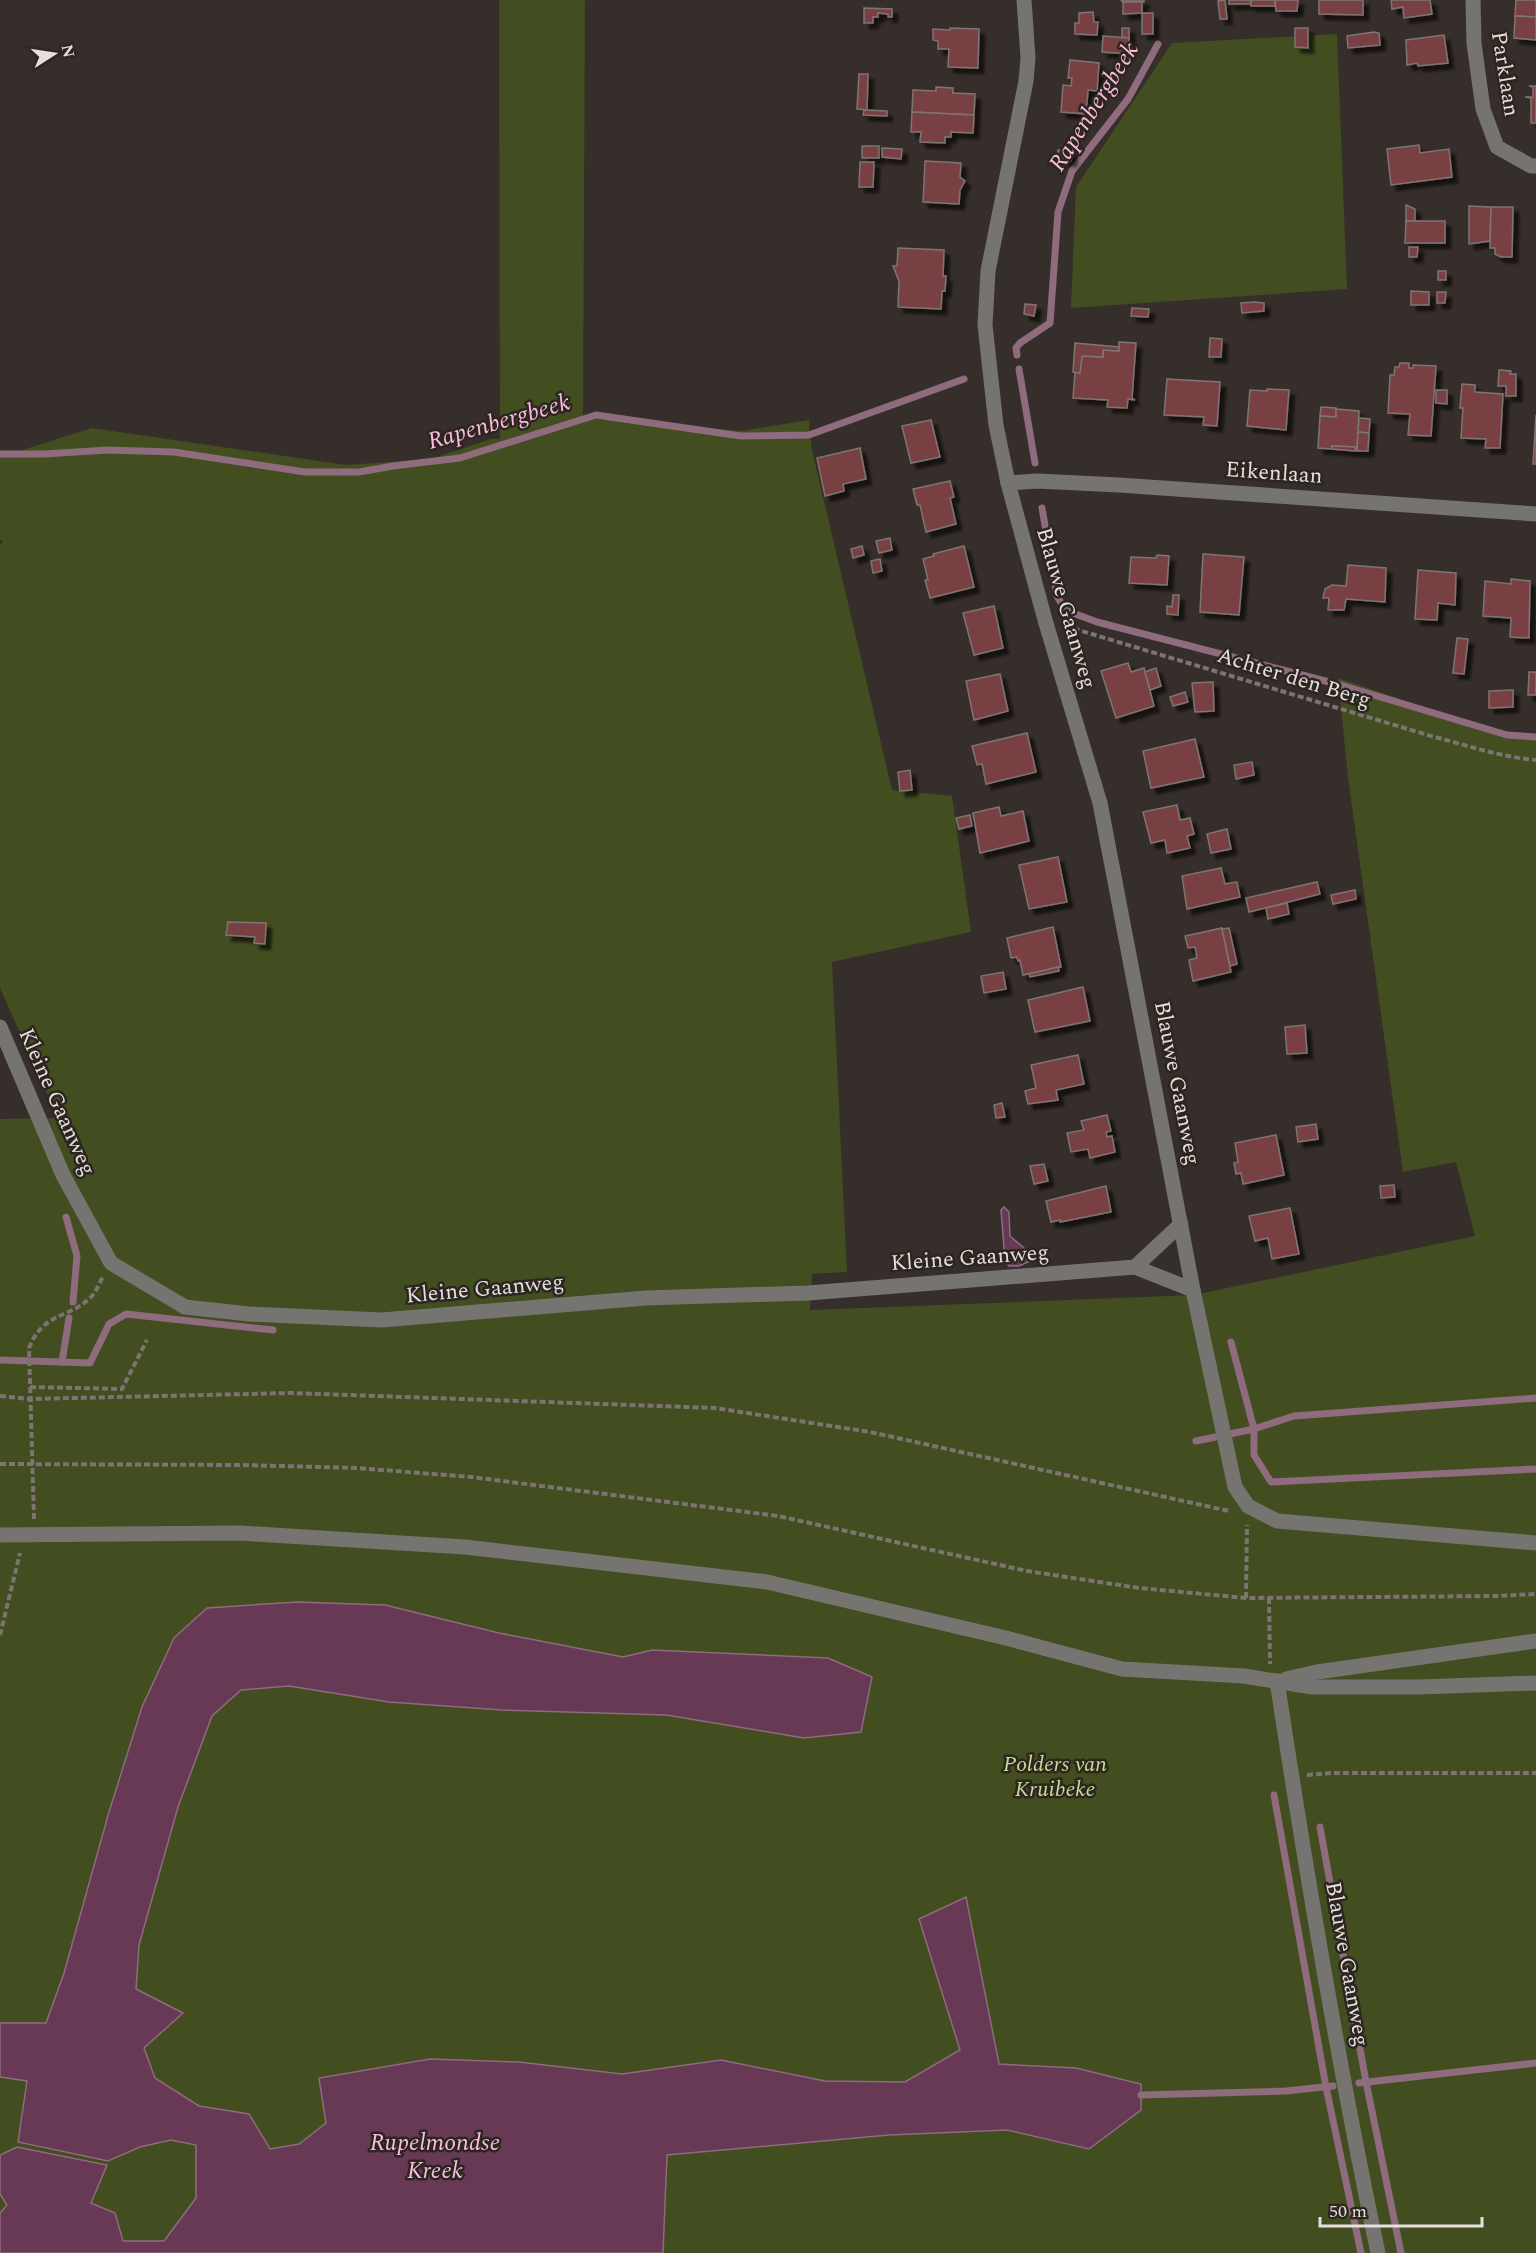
<svg xmlns="http://www.w3.org/2000/svg" width="1536" height="2253" font-family="Spectral,serif">
  <style>
    .green { fill: #424d20 }
    .water { fill: #683954; stroke: #8e6b7d; stroke-width: 1.5 }
    .lines { fill: none; stroke-linecap: round; stroke-linejoin: round }
    .stream { stroke: #8e6b7d; stroke-width: 7 }
    .building { fill: #784142; stroke: #7e7473; stroke-width: 1.5; filter: url(#shadow) }
    .path { stroke: #7b7470; stroke-width: 4; stroke-dasharray: 6 3; stroke-linecap: butt }
    .minor { stroke: #767471; stroke-width: 15 }
    .labels { text-anchor: middle; dominant-baseline: central; stroke-width: 5; stroke-linejoin: round; paint-order: stroke }
    .street-label { font-size: 22px; fill: #e5e0dd; stroke: #2c2520 }
    .park-label { font-size: 22px; font-style: italic; fill: #c8dd8e; stroke: #2c2520 }
    .water-label { font-size: 24px; font-style: italic; fill: #fbbcde; stroke: #2c2520 }
  </style>
  <defs>
    <filter id="shadow"><feDropShadow dx="5.5" dy="5.5" stdDeviation="1.5" flood-color="#0009"/></filter>
  </defs>
  <rect width="100%" height="100%" fill="#362e2a"/>
  <!-- green -->
  <g class="green">
    <path d="M499,0H585L583,418L740,431L810,420L809,427L812,450L892,790L952,796L971,932L832,962L847,1272L812,1274L810,1310L1194,1295L1475,1236L1456,1162L1403,1172L1348,778L1338,678L1507,735L1536,737V2253H0V1119L58,1118L0,988V545L3,542L0,539V450L16,452L92,428L346,465L431,459L491,439H500Z"/>
    <path d="M1337,34L1347,289L1071,308L1076,187L1172,43Z"/>
  </g>
  <!-- water -->
  <g class="water">
    <path d="M1004,1207L1009,1212L1010,1236C1018,1244 1028,1248 1032,1260L1019,1266H1009L1005,1260L1001,1210Z"/>
    <path d="M297,1602L385,1605L499,1633L623,1657L652,1650L828,1658L872,1677L861,1732L804,1738L666,1715L502,1710L389,1702L289,1686L241,1690L212,1716L178,1807L139,1945L136,1989L183,2013L144,2048L155,2078L199,2106L249,2114L270,2149L299,2144L326,2123L319,2078L430,2059L519,2062L622,2074L721,2060L825,2081L905,2082L960,2050L919,1919L966,1897L999,2064L1076,2068L1141,2084V2110L1089,2149L1007,2130L889,2135L667,2155L663,2253H0V2213L7,2205L0,2194V2155L17,2147L107,2165L91,2203L115,2213L123,2241H164L196,2198V2145L171,2140L140,2147L108,2161L18,2142L27,2081L0,2077V2023H46L64,1973L109,1812L142,1707L174,1638L207,1608Z"/>
  </g>
  <g class="lines">
    <!-- stream -->
    <g class="stream">
      <path d="M1017,355L1016,348L1020,343L1050,323L1058,212L1072,171L1128,99L1158,44"/>
      <path d="M1019,369L1035,463"/>
      <path d="M0,454H45L107,450L174,452L305,472H359L393,466L460,458L596,415L741,436L809,435L964,379"/>
      <path d="M1042,508L1057,596L1065,610L1097,622L1337,684L1507,735L1536,737"/>
      <path d="M66,1217L77,1256L73,1302"/>
      <path d="M0,1360L90,1363L109,1324L126,1314L273,1330"/>
      <path d="M62,1362L69,1318"/>
      <path d="M1536,1398L1294,1416L1254,1429V1455L1271,1482L1536,1469"/>
      <path d="M1196,1441L1254,1429L1231,1342"/>
      <path d="M1274,1795L1326,2087L1361,2253"/>
      <path d="M1320,1827L1366,2082L1401,2253"/>
      <path d="M1359,2083L1536,2063"/>
      <path d="M1141,2095L1286,2091L1333,2086"/>
    </g>
  </g>
  <!-- building -->
  <g class="building">
    <path d="M1121,0H1144V2H1123Z"/>
    <path d="M1225,0L1227,19H1220L1218,1Z"/>
    <path d="M1229,0H1251L1250,4H1229Z"/>
    <rect x="1251" y="0" width="24" height="6"/>
    <path d="M1275,0H1298L1297,11H1276Z"/>
    <path d="M1319,0H1363V15L1319,14Z"/>
    <path d="M1391,0H1430L1432,14L1404,18L1403,7L1392,9Z"/>
    <path d="M1516,0H1536V17L1515,16Z"/>
    <path d="M1123,2H1142V13L1123,14Z"/>
    <path d="M864,8L892,9V17H888V14L878,13V17H873V23H864Z"/>
    <path d="M1093,12L1094,22H1098L1097,35L1075,34V23H1079V13Z"/>
    <rect x="1142" y="13" width="11" height="21"/>
    <path d="M1515,16L1536,17V40L1514,38Z"/>
    <path d="M950,28L979,29L978,68L948,67L949,49H938V41L933,40V29L950,30Z"/>
    <path d="M1122,28H1129V38L1122,37Z"/>
    <path d="M1295,28H1308V48L1295,47Z"/>
    <path d="M1374,32L1379,33L1380,45L1348,48L1347,36Z"/>
    <path d="M1444,35L1448,63L1418,66L1417,63L1407,65L1406,40Z"/>
    <path d="M1103,36L1129,38L1128,54L1102,52Z"/>
    <path d="M1070,60L1099,63L1097,91L1088,90L1086,114L1061,112L1063,85L1071,86L1072,78H1068Z"/>
    <path d="M859,74H868L867,110L857,109Z"/>
    <path d="M1529,86H1536V123H1531V98L1525,97H1533V87Z"/>
    <path d="M936,87L953,88V93L975,94L974,115L912,112L913,90L936,91Z"/>
    <path d="M864,110L887,111V116L863,115Z"/>
    <path d="M912,112L974,115L973,133L951,132V137H945V143L920,142L921,132H911Z"/>
    <path d="M1419,145L1420,153L1449,149L1452,177L1391,185L1387,149Z"/>
    <rect x="862" y="146" width="17" height="12"/>
    <path d="M882,148L902,149L901,159L882,157Z"/>
    <path d="M1058,150L1072,151L1071,161L1057,159Z"/>
    <path d="M925,161L961,163L960,177L965,181L960,190L959,204L923,202Z"/>
    <path d="M860,162H874L873,187H859Z"/>
    <path d="M1406,205L1415,209V221H1406Z"/>
    <path d="M1469,206L1491,207L1490,241L1469,244Z"/>
    <path d="M1491,207H1513L1512,257H1501L1495,254V248H1490Z"/>
    <path d="M1406,221H1445V243H1405Z"/>
    <path d="M1409,247H1418L1417,257H1409Z"/>
    <path d="M898,248L944,250L943,276H946L945,291H942L941,309L898,307L899,281L893,266H897Z"/>
    <rect x="1438" y="271" width="8" height="9"/>
    <path d="M1411,291L1429,292V305H1411Z"/>
    <path d="M1437,292H1446L1445,303H1437Z"/>
    <path d="M1255,302L1264,303V311L1242,313L1241,303Z"/>
    <path d="M1025,304L1036,305L1034,316L1024,314Z"/>
    <path d="M1132,308L1149,309L1148,317L1131,316Z"/>
    <path d="M1210,338L1222,339L1221,357H1209Z"/>
    <path d="M1119,342L1136,343L1132,398L1135,400L1128,399L1127,408L1107,407L1108,400L1073,398L1075,372L1080,373L1082,356L1103,357V350L1119,351Z"/>
    <path d="M1075,343L1119,347V351L1103,350V357L1082,356L1080,373L1073,372Z"/>
    <path d="M1400,363H1409V368H1413V365L1436,366L1431,436L1408,435L1410,414L1388,413L1390,375H1394L1395,367H1399Z"/>
    <path d="M1499,370L1511,371L1510,374H1516V396H1506V386H1498Z"/>
    <path d="M1167,379L1220,382L1217,426L1203,425L1204,417L1164,415Z"/>
    <path d="M1462,384L1475,385V392L1503,394L1500,448H1485L1486,439L1461,438L1463,408H1460Z"/>
    <path d="M1267,389L1289,390L1286,430L1247,426L1250,390L1267,391Z"/>
    <path d="M1436,390H1447V404L1436,403Z"/>
    <path d="M1321,407L1336,408V417L1320,416Z"/>
    <path d="M1336,409L1359,411L1357,451L1356,447L1332,446V449L1318,448L1320,416L1336,417Z"/>
    <path d="M1536,415V464H1533Z"/>
    <path d="M1359,418L1370,419L1369,433L1358,432Z"/>
    <path d="M931,420L940,457L911,463L902,426Z"/>
    <path d="M1358,432L1369,433L1368,451H1357Z"/>
    <path d="M1332,446L1356,447L1355,451L1332,449Z"/>
    <path d="M860,448L866,479L843,484L844,491L825,496L817,458Z"/>
    <path d="M950,481L954,497L950,498L956,524L926,532L920,505H917L913,489Z"/>
    <path d="M890,538L892,550L879,553L876,541Z"/>
    <path d="M862,546L864,555L853,558L851,549Z"/>
    <path d="M964,546L974,587L930,598L925,580H928L923,559L934,556L933,554Z"/>
    <path d="M1203,554L1244,557L1239,615L1200,612Z"/>
    <path d="M1157,555L1169,556L1167,585L1129,583L1131,557L1156,558Z"/>
    <path d="M880,559L882,571L873,573L871,561Z"/>
    <path d="M1348,565L1386,568L1385,602L1346,599L1344,610H1328L1329,598H1323L1325,589L1332,585L1346,586Z"/>
    <path d="M1418,570L1456,573L1455,605L1438,603L1437,620L1415,619Z"/>
    <path d="M1511,579L1530,581L1529,638L1510,637L1511,618L1483,616L1485,581L1511,584Z"/>
    <path d="M1173,595H1179L1178,615L1167,614V606L1172,607Z"/>
    <path d="M994,606L1003,648L974,655L963,613Z"/>
    <path d="M1457,638L1468,639L1464,674L1453,673Z"/>
    <path d="M1128,663L1131,672L1144,668L1154,706L1116,718L1101,671Z"/>
    <path d="M1156,668L1161,686L1150,690L1145,672Z"/>
    <path d="M1529,672H1536V695H1528Z"/>
    <path d="M1000,674L1008,711L974,720L966,681Z"/>
    <path d="M1213,682L1214,711L1195,712L1192,683Z"/>
    <path d="M1513,690V707L1489,708V691Z"/>
    <path d="M1185,692L1188,702L1173,706L1170,697Z"/>
    <path d="M1027,733L1036,772L986,784L982,764L977,765L972,746Z"/>
    <path d="M1195,739L1204,777L1151,788L1143,751Z"/>
    <path d="M1252,762L1254,775L1236,779L1234,765Z"/>
    <path d="M910,770L912,790L900,791L898,772Z"/>
    <path d="M1177,805L1180,820L1190,818L1194,834L1187,836L1190,848L1167,853L1165,840L1151,843L1143,812Z"/>
    <path d="M999,807L1001,816L1023,811L1029,841L980,853L973,813Z"/>
    <path d="M970,815L972,826L959,829L956,818Z"/>
    <path d="M1227,829L1231,849L1211,853L1207,834Z"/>
    <path d="M1058,857L1067,902L1029,909L1019,865Z"/>
    <path d="M1221,868L1225,884L1237,882L1240,897L1187,909L1182,876Z"/>
    <path d="M1317,882L1320,894L1249,912L1246,898Z"/>
    <path d="M1355,890L1356,899L1333,904L1331,895Z"/>
    <path d="M1287,903L1289,914L1268,919L1266,908Z"/>
    <path d="M228,922L266,923L265,944L254,943L255,937L226,935Z"/>
    <path d="M1053,927L1061,967L1023,975L1020,960L1018,961L1017,957L1011,958L1007,938Z"/>
    <path d="M1222,928L1231,972L1193,981L1189,960L1197,958L1195,947L1188,948L1185,936Z"/>
    <path d="M1229,928L1237,964L1230,966L1222,929Z"/>
    <path d="M1058,967L1059,971L1030,977L1029,974Z"/>
    <path d="M1003,972L1006,989L984,993L981,976Z"/>
    <path d="M1083,987L1090,1021L1035,1032L1028,1000Z"/>
    <path d="M1305,1025L1307,1053L1287,1054L1285,1027Z"/>
    <path d="M1078,1055L1084,1084L1056,1090L1058,1100L1028,1104L1025,1091L1036,1088L1031,1065Z"/>
    <path d="M1002,1103L1005,1117L996,1118L994,1105Z"/>
    <path d="M1107,1115L1111,1131L1106,1132L1107,1137L1112,1136L1115,1152L1090,1158L1088,1149L1071,1152L1067,1133L1084,1130L1081,1121Z"/>
    <path d="M1316,1124L1318,1139L1298,1142L1296,1127Z"/>
    <path d="M1276,1135L1284,1175L1243,1184L1241,1173L1236,1174L1234,1163L1238,1162L1235,1143Z"/>
    <path d="M1044,1164L1048,1181L1034,1184L1030,1166Z"/>
    <path d="M1394,1185L1395,1197L1381,1198L1380,1186Z"/>
    <path d="M1106,1186L1111,1212L1060,1222V1220L1051,1222L1046,1201Z"/>
    <path d="M1290,1208L1299,1254L1272,1259L1268,1238L1255,1241L1249,1216Z"/>
  </g>
  <g class="lines">
    <!-- path -->
    <g class="path">
      <path d="M1065,626L1431,736C1466,745 1500,757 1536,760"/>
      <path d="M30,1387L122,1389L147,1340"/>
      <path d="M0,1396L30,1399L292,1393L715,1408L870,1432L1229,1511"/>
      <path d="M0,1464L242,1465L357,1468L471,1477L778,1516L1027,1571L1139,1588L1246,1598L1497,1596L1536,1594"/>
      <path d="M34,1519L29,1348C44,1311 67,1320 90,1298C96,1293 99,1283 103,1277"/>
      <path d="M1246,1598L1247,1525"/>
      <path d="M1269,1598L1270,1664"/>
      <path d="M0,1635L20,1553"/>
      <path d="M1307,1775L1331,1773H1536"/>
    </g>
    <!-- minor -->
    <g class="minor">
      <path d="M1024,0L1028,58L1026,81L988,271L985,325L996,425L1008,483L1045,620L1100,803L1193,1290L1235,1487L1248,1506L1277,1521L1536,1543"/>
      <path d="M1473,0L1474,43L1483,109L1497,147L1531,166H1536"/>
      <path d="M1008,483L1037,481L1119,485L1536,514"/>
      <path d="M0,1027L63,1175L111,1263L185,1307L249,1314L382,1320L646,1298L808,1293L1135,1267L1181,1224"/>
      <path d="M1135,1267L1193,1290"/>
      <path d="M0,1535L240,1533L465,1547L767,1582L1006,1638L1122,1669L1244,1676L1312,1687H1419L1536,1683"/>
      <path d="M1286,1679L1317,1672L1536,1641"/>
      <path d="M1277,1681C1306,1872 1338,2064 1378,2253"/>
    </g>
  </g>
  <g class="labels">
    <!-- street labels -->
    <g class="street-label">
      <text transform="translate(1505 74) rotate(81)">Parklaan</text>
      <text transform="translate(1274 473) rotate(4)">Eikenlaan</text>
      <text transform="translate(1066 608) rotate(74)">Blauwe Gaanweg</text>
      <text transform="translate(1294 678) rotate(17)">Achter den Berg</text>
      <text transform="translate(1177 1083) rotate(79)">Blauwe Gaanweg</text>
      <text transform="translate(57 1102) rotate(66)">Kleine Gaanweg</text>
      <text transform="translate(970 1258) rotate(-4)">Kleine Gaanweg</text>
      <text transform="translate(485 1289) rotate(-5)">Kleine Gaanweg</text>
      <text transform="translate(1347 1964) rotate(80)">Blauwe Gaanweg</text>
    </g>
    <!-- park labels -->
    <g class="park-label">
      <text x="1055" y="1764">Polders van<tspan x="1055" dy="25">Kruibeke</tspan></text>
    </g>
    <!-- water labels -->
    <g class="water-label">
      <text transform="translate(1094 107) rotate(-58)">Rapenbergbeek</text>
      <text transform="translate(499 422) rotate(-16)">Rapenbergbeek</text>
      <text x="435" y="2143">Rupelmondse<tspan x="435" dy="28">Kreek</tspan></text>
    </g>
  </g>
  <!-- north arrow -->
  <g transform="translate(54 54) rotate(78)" stroke="#2c2520" stroke-width="4.5" paint-order="stroke">
  <path d="M0-4.5L10 22L0 15L-10 22Z" fill="#e5e0dd"/>
  <text y="-9" font-size="16" font-weight="bold" text-anchor="middle" fill="#e5e0dd">N</text>
  </g>
  <!-- scale -->
  <path d="M1320 2217v9h162v-9" fill="none" stroke="#e5e0dd" stroke-width="3"/>
  <text x="1329" y="2217" font-size="18" fill="#e5e0dd" stroke="#2c2520" stroke-width="4.5" paint-order="stroke">50 m</text>
</svg>
